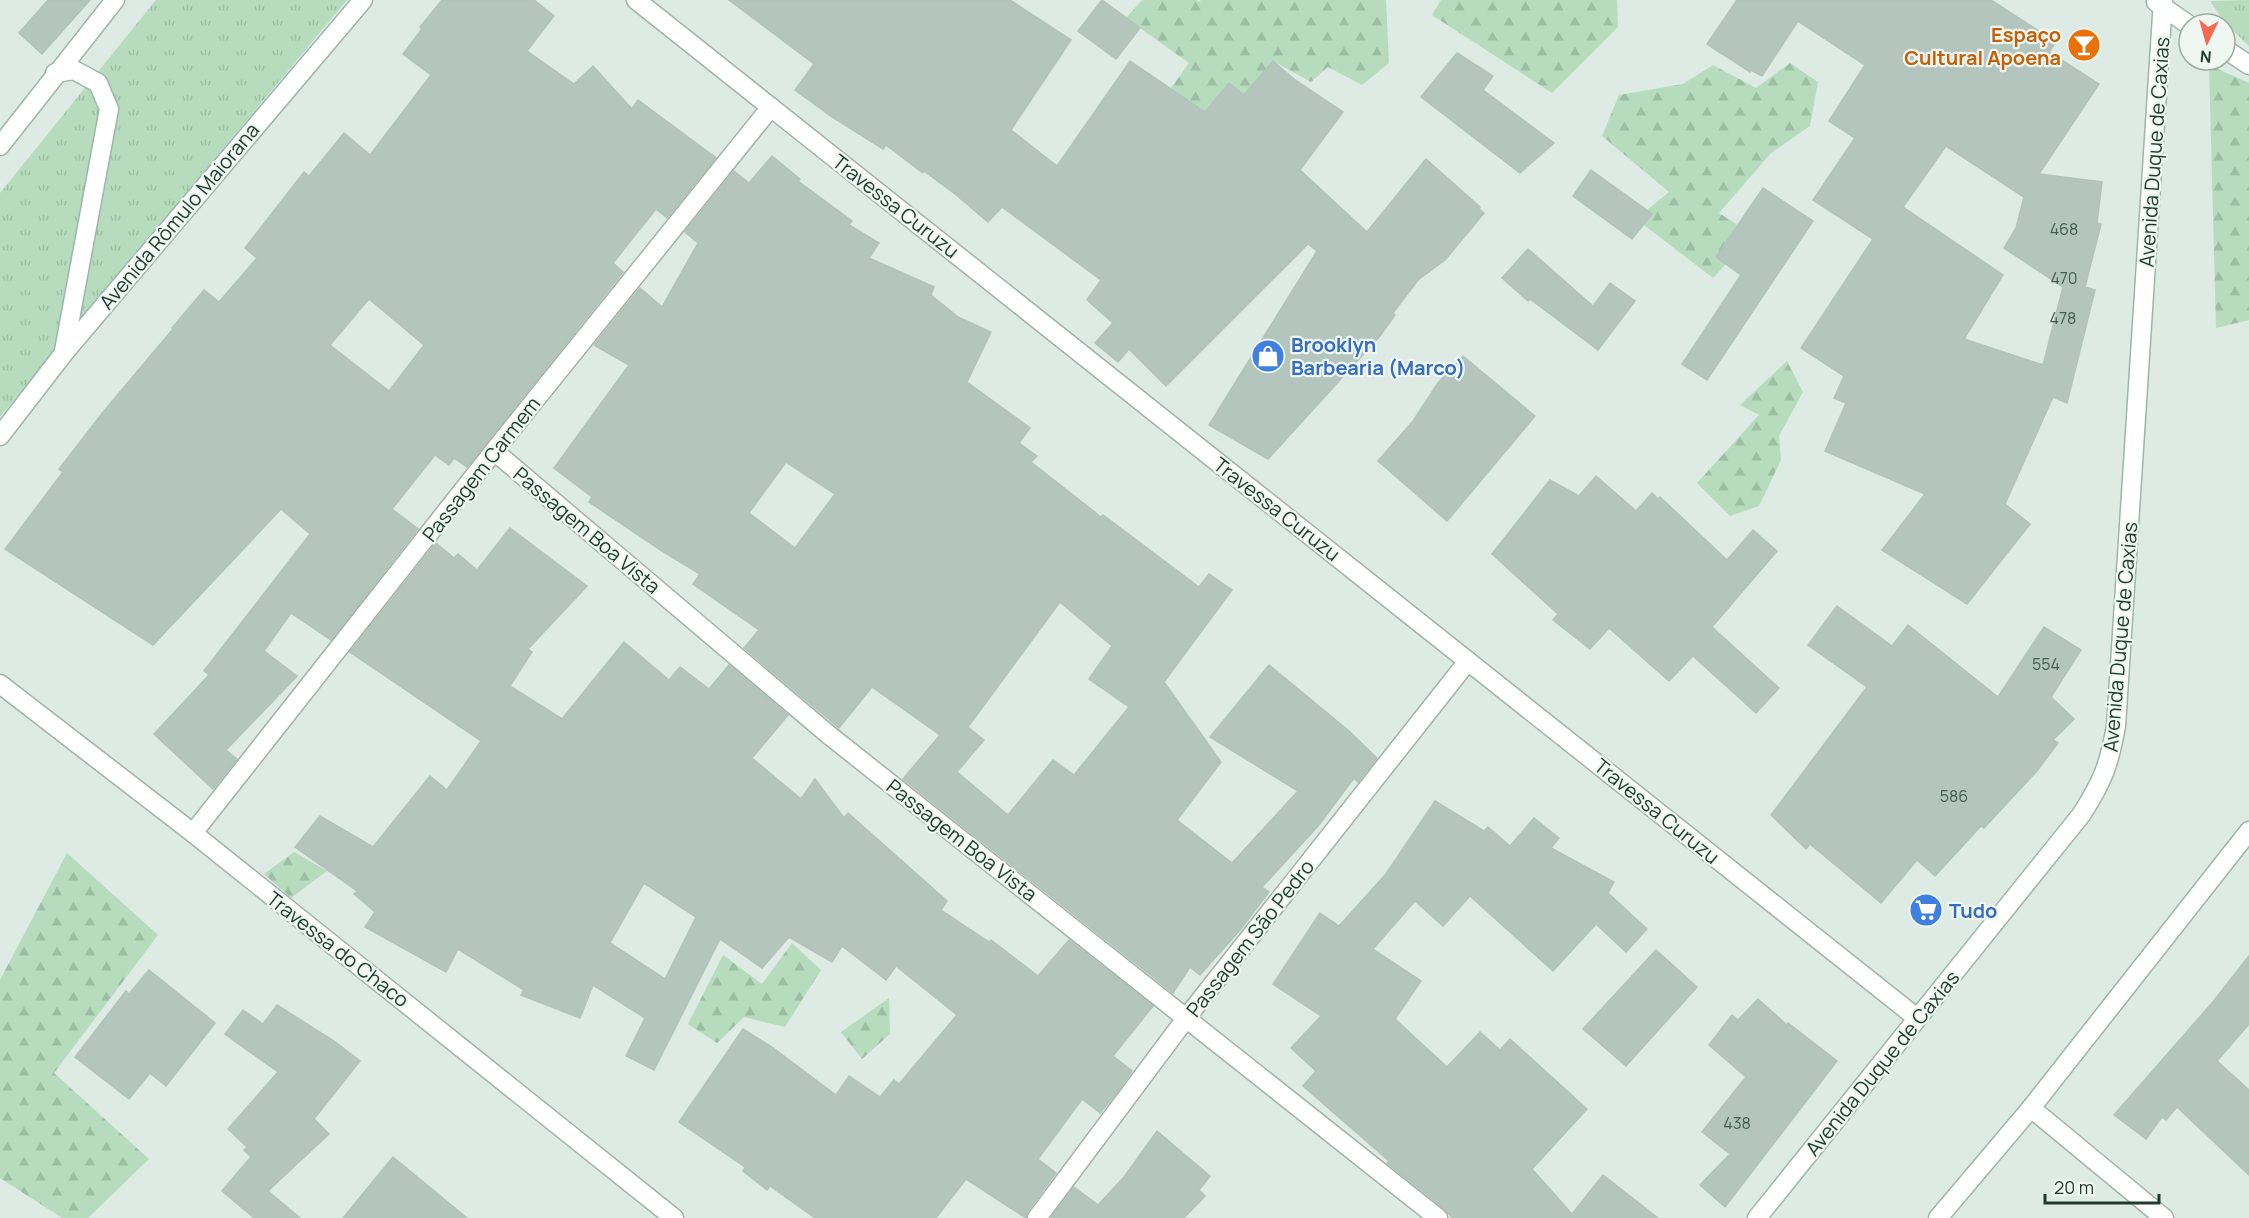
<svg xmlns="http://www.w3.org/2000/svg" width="2249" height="1218" font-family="Manrope,sans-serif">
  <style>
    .grass { fill: url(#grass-tufts) }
    .forest { fill: url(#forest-firs) }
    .building { fill: #b3c5bc; stroke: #b1c4ba; stroke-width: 1.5; fill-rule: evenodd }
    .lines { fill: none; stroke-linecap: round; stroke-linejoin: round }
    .street-casing { stroke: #a1b2aa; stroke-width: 21 }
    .secondary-casing { stroke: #9db6ab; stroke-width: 21 }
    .street { stroke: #fff; stroke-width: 18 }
    .secondary { stroke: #fff; stroke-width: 18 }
    .labels { text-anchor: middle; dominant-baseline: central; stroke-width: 4.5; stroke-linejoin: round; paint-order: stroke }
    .number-label { font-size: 16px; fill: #445d53 }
    .food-label { font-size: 20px; font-weight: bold; fill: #c56008; stroke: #eef7f2; text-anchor: end }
    .street-label { font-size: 20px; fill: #1f3a30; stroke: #eef7f2 }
    .shop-label { font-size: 20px; font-weight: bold; fill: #366cbe; stroke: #eef7f2; text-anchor: start }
  </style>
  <defs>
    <pattern id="grass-tufts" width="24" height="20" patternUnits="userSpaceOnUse" patternTransform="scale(1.5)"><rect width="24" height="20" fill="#b6dcbd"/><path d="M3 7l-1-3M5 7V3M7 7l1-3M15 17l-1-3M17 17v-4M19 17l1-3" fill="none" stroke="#9cbea3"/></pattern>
    <pattern id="forest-firs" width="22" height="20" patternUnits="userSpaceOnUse" patternTransform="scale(1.5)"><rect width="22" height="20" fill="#b6dcbd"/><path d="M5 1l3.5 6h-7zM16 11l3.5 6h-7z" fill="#9cbea3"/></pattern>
  </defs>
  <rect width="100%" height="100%" fill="#deeae4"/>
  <!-- grass -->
  <g class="grass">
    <path d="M156,0H347L0,417V193Z"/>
    <path d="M2249,0V46L2224,22L2210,1Z"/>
  </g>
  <!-- forest -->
  <g class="forest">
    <path d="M1142,0H1197L1199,2L1201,0H1386L1389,63L1362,85L1328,67L1311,82L1273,61L1279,102L1145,124L1189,63L1126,18Z"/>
    <path d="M1441,0H1617L1618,27L1552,93L1432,15Z"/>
    <path d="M1790,63L1818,82L1810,126L1771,153L1719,213L1753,235L1713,278L1636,219L1669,192L1602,136L1619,95L1683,84L1713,65L1756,88Z"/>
    <path d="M2209,65L2249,83V320L2216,328Z"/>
    <path d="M1787,361L1803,392L1779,436L1781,460L1759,506L1730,516L1697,483L1759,415L1740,405Z"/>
    <path d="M294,852L327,871L291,898L264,874Z"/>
    <path d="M67,853L158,935L54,1073L149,1159L88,1218H62L0,1178V980Z"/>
    <path d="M792,943L821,970L785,1027L744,1017L717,1043L688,1024L723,955L762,984Z"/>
    <path d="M889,998L890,1034L862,1059L841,1032Z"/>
  </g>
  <!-- building -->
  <g class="building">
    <path d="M48,0H90L42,54L19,33Z"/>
    <path d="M442,0H534L554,16L527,51L574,84L593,66L632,109L638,100L716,158L667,218L656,209L613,263L623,272L467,467L454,458L449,465L435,455L392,509L418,529L331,640L291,613L264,651L297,676L226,750L237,759L213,789L154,734L209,675L204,671L310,534L281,509L153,645L5,549L63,472L59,469L104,411L173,329L172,328L204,290L219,302L257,258L245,248L304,172L309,176L344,133L370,155L431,75L403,54L422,29L420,27ZM369,299L424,345L389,391L330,345Z"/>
    <path d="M729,0H1010L1071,40L1011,130L1057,166L1130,61L1205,112L1229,83L1244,95L1273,61L1294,79L1343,112L1300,170L1367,232L1426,159L1480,207L1478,208L1484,213L1445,260L1418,280L1393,313L1395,315L1380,336L1268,459L1209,425L1317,251L1308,244L1166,386L1129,349L1118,362L1095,343L1113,323L1087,300L1101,280L1002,207L988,222L955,194L924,171L923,173L886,145L883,149L832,117L795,90L814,64Z"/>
    <path d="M1102,0L1140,28L1116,59L1078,31Z"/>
    <path d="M1737,0H1991L2056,42L2049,52L2099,84L2039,174L2102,182L2097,223L2101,224L2085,287L2095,290L2067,403L2053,397L2005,504L2030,524L1967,604L1882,550L1925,494L1825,451L1846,403L1834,398L1844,376L1801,348L1873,239L1813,200L1855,138L1829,121L1865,65L1798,21L1762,76L1751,70L1750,72L1707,44ZM1946,146L2024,197L2016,228L2004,248L2063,287L2043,365L1964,339L2003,275L1903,207Z"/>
    <path d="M1457,53L1493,76L1483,90L1554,143L1520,173L1421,97Z"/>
    <path d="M772,156L800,179L798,181L852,221L849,225L879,243L869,258L934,287L931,295L958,317L991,332L967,382L1030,428L1019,443L1037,456L1031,462L1101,517L1103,515L1199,587L1209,574L1232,590L1164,682L1221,762L1177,820L1232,863L1298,791L1210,737L1269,665L1349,731L1377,758L1358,782L1354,778L1319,825L1262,887L1269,892L1240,930L1200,975L1190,967L1173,993L903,779L940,735L872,687L839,728L744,648L759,630L693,584L700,574L662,551L589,502L592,497L554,468L629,365L594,345L640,288L662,307L698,243L685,232L734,171L749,183ZM786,462L835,494L795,548L749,513ZM1060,602L1112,646L1089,679L1129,707L1074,775L1053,760L1008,815L957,772L984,740L968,727Z"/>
    <path d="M1591,170L1652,214L1632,239L1573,196Z"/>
    <path d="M1763,188L1813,221L1707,380L1682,364L1741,275L1716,257Z"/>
    <path d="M1528,249L1593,306L1610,283L1635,301L1598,350L1530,299L1528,301L1502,278Z"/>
    <path d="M1463,356L1535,416L1447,521L1378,461L1413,421L1438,383Z"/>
    <path d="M1596,476L1636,511L1652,493L1658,499L1660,497L1727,560L1753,530L1777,551L1712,627L1779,688L1756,713L1693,656L1669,681L1609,628L1590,649L1553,620L1558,614L1492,554L1550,480L1579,496Z"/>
    <path d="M510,528L587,586L528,649L532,652L510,686L562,719L624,642L669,680L680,667L709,689L729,665L788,715L752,758L801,799L815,779L844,818L848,813L947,901L941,910L989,942L991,940L1038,976L1069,940L1153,1006L1113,1056L1132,1071L1118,1091L1100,1113L1082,1099L1038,1159L1056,1173L1028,1211L1026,1218L966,1179L936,1218H815L770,1186L767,1190L743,1171L745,1167L679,1122L743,1029L772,1047L836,1095L849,1076L880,1097L894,1080L899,1084L957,1015L896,966L886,980L842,946L832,962L789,937L762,968L720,939L654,1070L626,1056L645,1018L593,985L580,1018L521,995L524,990L458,949L446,972L365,927L375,912L354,894L357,891L295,847L320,816L373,847L430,776L447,790L481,741L350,652L436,543L454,558L458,554L477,570ZM644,883L696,917L665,979L610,943Z"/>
    <path d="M1837,606L1892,646L1908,625L1998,697L2044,627L2081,650L2051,697L2074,719L2053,740L2058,743L2037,771L1984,828L1981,826L1935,876L1917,860L1881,903L1810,844L1806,849L1771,815L1867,687L1808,645Z"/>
    <path d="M1435,801L1484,831L1488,827L1510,846L1534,818L1559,838L1551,848L1614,882L1608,893L1647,929L1626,952L1596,924L1553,971L1470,896L1443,926L1415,901L1373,949L1421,981L1395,1019L1447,1067L1480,1032L1500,1050L1510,1039L1587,1109L1532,1169L1572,1214L1603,1175L1658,1218H1452L1445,1209L1387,1163L1389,1161L1303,1086L1316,1071L1291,1048L1321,1016L1273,984L1320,913L1339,926L1386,874Z"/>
    <path d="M1656,950L1697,987L1626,1066L1583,1029Z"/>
    <path d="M2249,956V1024L2217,1061L2249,1090V1175L2177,1107L2166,1120L2162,1117L2146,1139L2114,1115L2212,1003Z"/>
    <path d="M149,970L215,1023L166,1086L150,1073L129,1099L75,1057L126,991L129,994Z"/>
    <path d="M1758,999L1787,1025L1788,1023L1837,1061L1725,1207L1700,1185L1730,1154L1702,1132L1746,1077L1709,1045L1732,1015L1738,1020Z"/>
    <path d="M277,1005L334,1041L360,1061L314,1119L329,1134L268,1191L300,1218H254L222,1191L251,1157L244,1150L247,1147L228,1129L278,1072L225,1034L243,1010L263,1024Z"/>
    <path d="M1157,1131L1210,1176L1199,1190L1205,1196L1184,1218H1051L1074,1187L1098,1205L1124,1177Z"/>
    <path d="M393,1157L467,1218H343Z"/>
  </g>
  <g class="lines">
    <!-- street casing -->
    <g class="street-casing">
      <g id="street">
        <path d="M636,0L1917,1018"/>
        <path d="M494,451L829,735L1438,1218"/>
        <path d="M0,684L193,833L674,1218"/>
        <path d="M193,833L494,451L771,107"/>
        <path d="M2031,1108L2164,1218"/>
        <path d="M1037,1218L1187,1017L1468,661"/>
      </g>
    </g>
    <!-- secondary casing -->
    <g class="secondary-casing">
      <g id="secondary">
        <path d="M2156,2L2189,25"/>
        <path d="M2225,49L2249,65"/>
        <path d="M55,73L74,70L98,83L109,109L64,351"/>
        <path d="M0,146L115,0"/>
        <path d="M0,436L64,353L363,0"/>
        <path d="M1757,1218L2081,815C2103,781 2109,765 2116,726L2163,0"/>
        <path d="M1938,1218L2031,1108L2249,831"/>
      </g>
    </g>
    <!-- street -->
    <use href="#street" class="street"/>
    <!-- secondary -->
    <use href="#secondary" class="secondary"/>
  </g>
  <!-- icons -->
  <defs>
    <g id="bar-disc" transform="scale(1.725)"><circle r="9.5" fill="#e8710a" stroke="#eef7f2"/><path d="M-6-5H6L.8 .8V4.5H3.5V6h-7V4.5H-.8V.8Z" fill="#fff"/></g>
    <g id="shop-disc" transform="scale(1.725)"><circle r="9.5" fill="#3f7fe0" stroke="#eef7f2"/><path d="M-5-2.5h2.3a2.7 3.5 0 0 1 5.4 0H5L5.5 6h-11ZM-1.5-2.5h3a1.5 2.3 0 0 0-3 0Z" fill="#fff"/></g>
    <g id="supermarket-disc" transform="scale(1.725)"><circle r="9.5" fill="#3f7fe0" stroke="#eef7f2"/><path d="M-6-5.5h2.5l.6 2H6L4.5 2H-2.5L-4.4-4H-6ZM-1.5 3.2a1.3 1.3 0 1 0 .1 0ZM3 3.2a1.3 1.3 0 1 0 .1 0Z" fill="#fff"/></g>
  </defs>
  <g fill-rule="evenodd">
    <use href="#bar-disc" x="2084" y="45"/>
    <use href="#shop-disc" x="1268" y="356"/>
    <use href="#supermarket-disc" x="1926" y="910"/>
  </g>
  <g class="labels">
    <!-- number labels -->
    <g class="number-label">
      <text x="2064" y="229">468</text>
      <text x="2064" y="278">470</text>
      <text x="2063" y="318">478</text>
      <text x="2046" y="664">554</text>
      <text x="1954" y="796">586</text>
      <text x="1737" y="1123">438</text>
    </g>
    <!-- food labels -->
    <g class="food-label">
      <text x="2061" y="34">Espaço<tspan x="2061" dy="23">Cultural Apoena</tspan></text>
    </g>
    <!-- street labels -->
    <g class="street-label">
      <text transform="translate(2154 152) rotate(-86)">Avenida Duque de Caxias</text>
      <text transform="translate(896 206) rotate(38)">Travessa Curuzu</text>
      <text transform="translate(179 216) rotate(-50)">Avenida Rômulo Maiorana</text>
      <text transform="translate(481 469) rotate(-52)">Passagem Carmem</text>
      <text transform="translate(1277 509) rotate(38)">Travessa Curuzu</text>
      <text transform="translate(587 530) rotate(40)">Passagem Boa Vista</text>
      <text transform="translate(2120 637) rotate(-85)">Avenida Duque de Caxias</text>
      <text transform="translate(1657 811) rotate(39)">Travessa Curuzu</text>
      <text transform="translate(962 840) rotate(38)">Passagem Boa Vista</text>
      <text transform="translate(1250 938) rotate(-52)">Passagem São Pedro</text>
      <text transform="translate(338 949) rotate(38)">Travessa do Chaco</text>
      <text transform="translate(1882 1063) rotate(-51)">Avenida Duque de Caxias</text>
    </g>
    <!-- shop labels -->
    <g class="shop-label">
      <text x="1291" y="344">Brooklyn<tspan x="1291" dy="23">Barbearia (Marco)</tspan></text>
      <text x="1949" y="910">Tudo</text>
    </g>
  </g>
  <!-- north arrow -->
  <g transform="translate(2207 42) rotate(185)"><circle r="28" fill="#eef7f2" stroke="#9baba4" stroke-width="1.5"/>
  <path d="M0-4.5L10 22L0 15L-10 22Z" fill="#f66951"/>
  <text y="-9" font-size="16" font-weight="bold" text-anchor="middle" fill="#1f3a30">N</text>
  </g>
  <!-- scale -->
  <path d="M2045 1194v9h114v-9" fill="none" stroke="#1f3a30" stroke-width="3"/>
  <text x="2054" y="1194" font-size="18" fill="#1f3a30" stroke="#eef7f2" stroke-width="4.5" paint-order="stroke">20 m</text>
</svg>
